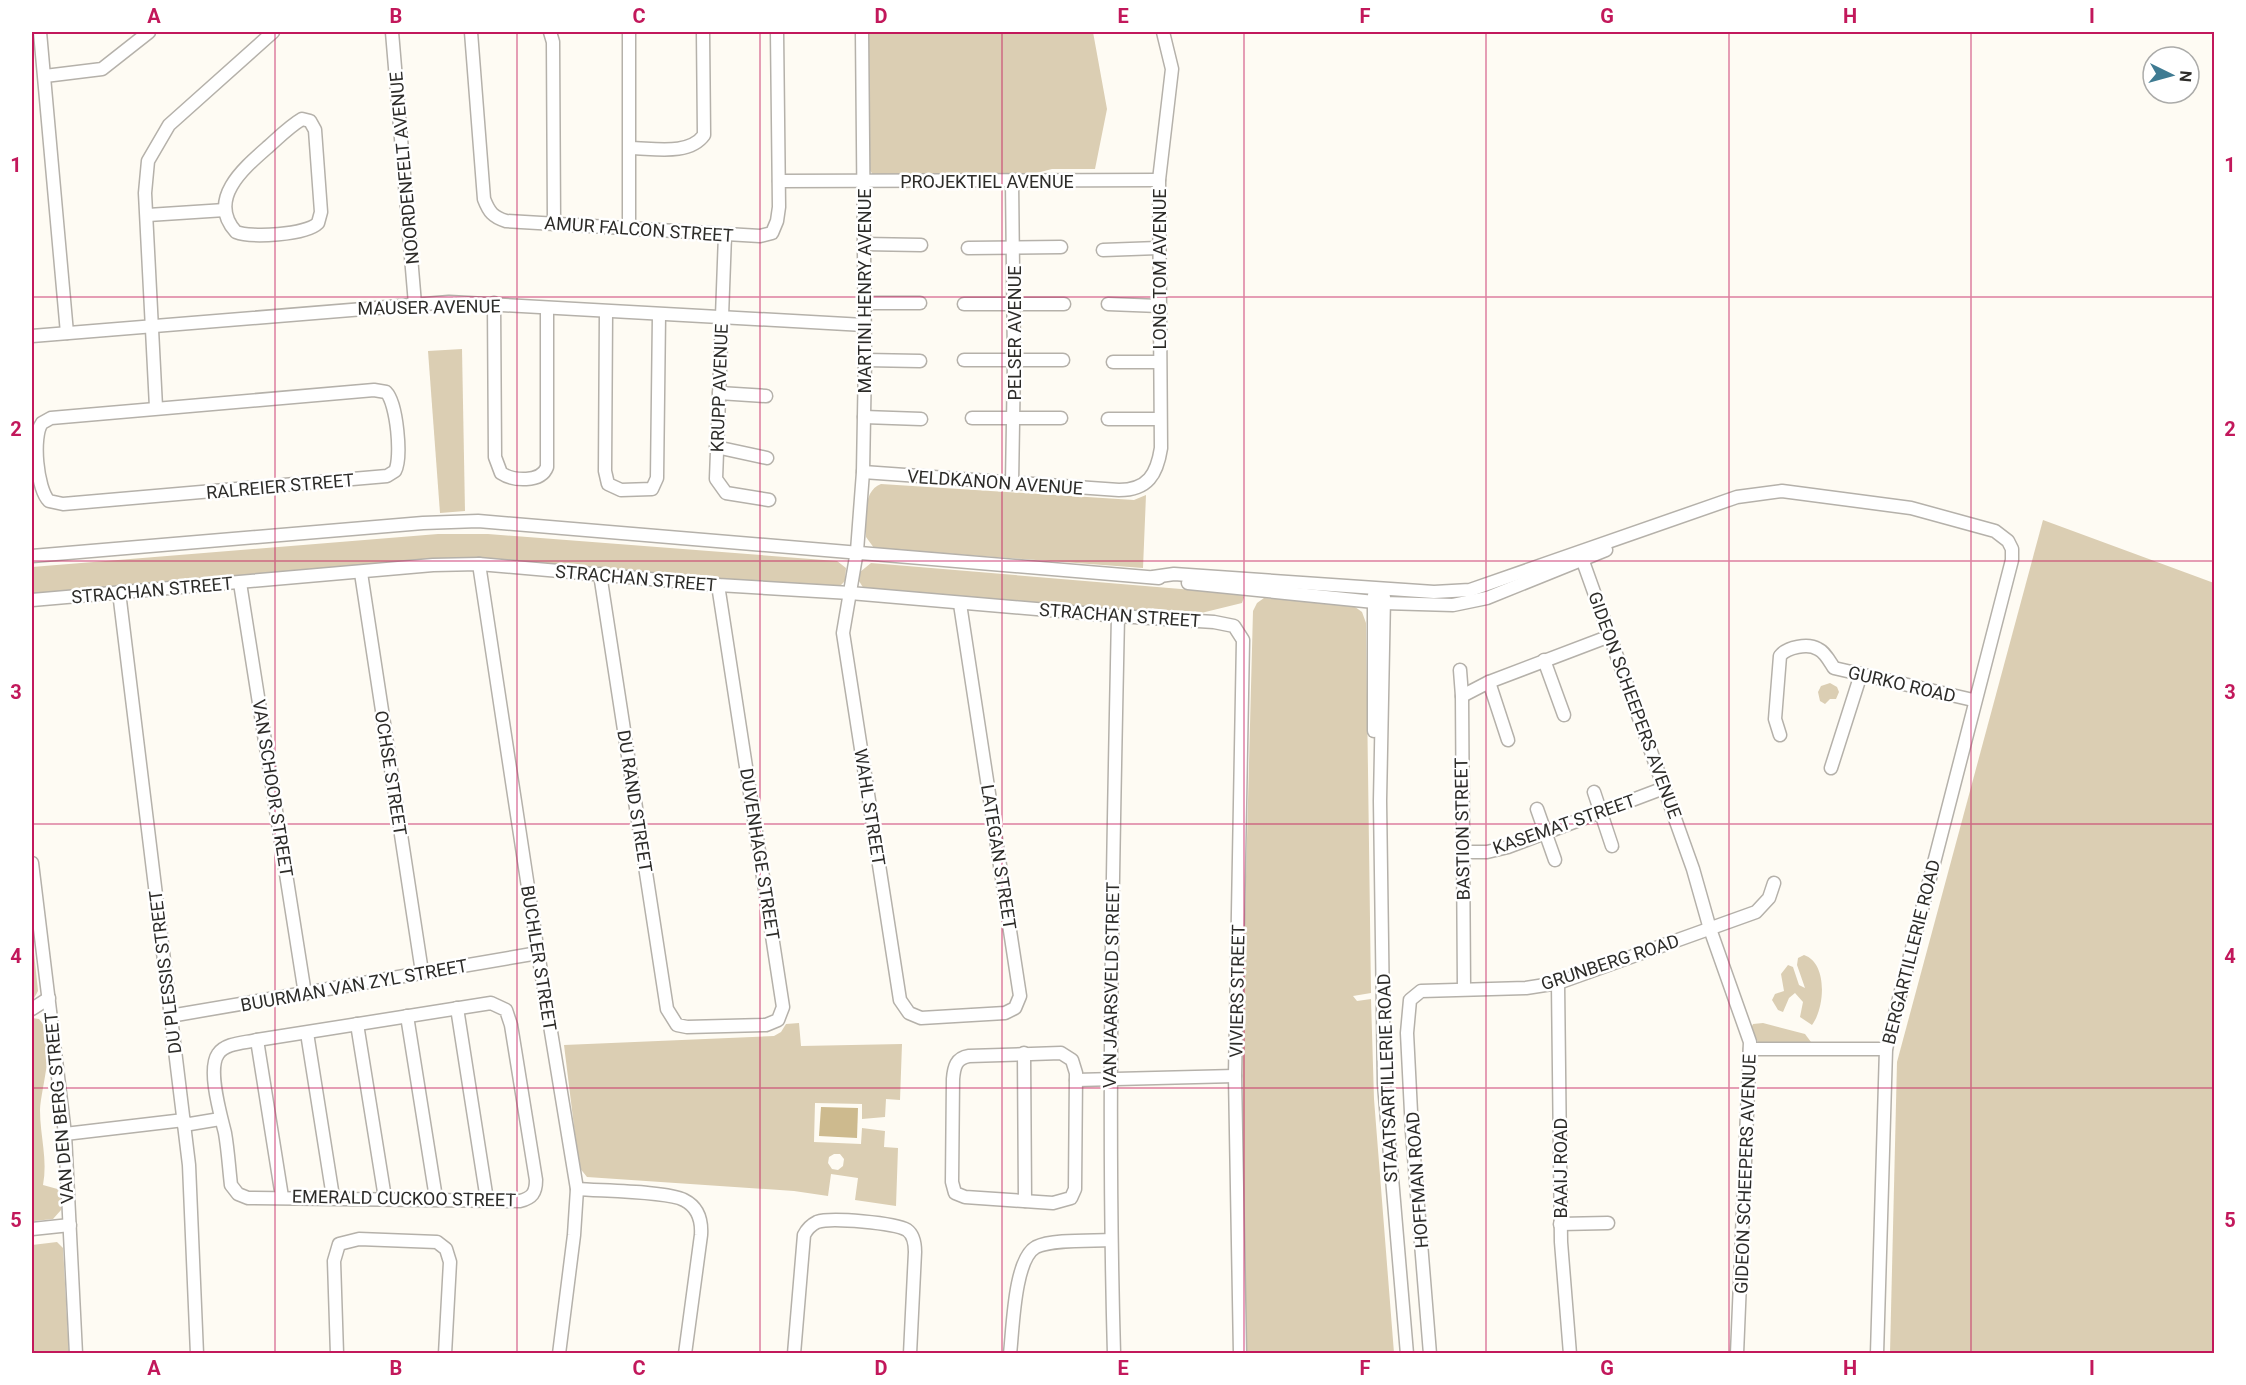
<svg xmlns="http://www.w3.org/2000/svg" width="2246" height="1385" font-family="Roboto,sans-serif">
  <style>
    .green { fill: #dbceb3; fill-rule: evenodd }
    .water { fill: #cdba8e }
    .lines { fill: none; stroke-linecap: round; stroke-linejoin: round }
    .minor-casing { stroke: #b5b1aa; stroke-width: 15 }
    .minor { stroke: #fff; stroke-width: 12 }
    .grid { fill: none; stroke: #c2185b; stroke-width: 1.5; stroke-opacity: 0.55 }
    .labels { text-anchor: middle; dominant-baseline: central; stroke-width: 5; stroke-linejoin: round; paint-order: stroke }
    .street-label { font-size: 18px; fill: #2d2c29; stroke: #fff }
    .neatline { fill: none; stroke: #c2185b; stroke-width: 2 }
    .grid-label { font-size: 20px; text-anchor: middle; font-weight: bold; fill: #c2185b }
  </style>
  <rect width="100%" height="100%" fill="#fefbf3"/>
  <!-- green -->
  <g class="green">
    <path d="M869,32H1093L1107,109L1095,169H1052L1025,176L873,175L868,167Z"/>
    <path d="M462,349L465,511L440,513L428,351Z"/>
    <path d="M881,484L1134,500L1146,495L1143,568L874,548L866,537C866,520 862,491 881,484Z"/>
    <path d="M2043,520L2214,583V1353H1890L1897,1062Z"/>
    <path d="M438,534H488L837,561L846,568L845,581L837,589L539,564L32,595V567Z"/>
    <path d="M871,563L1241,594L1244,597L1242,603L1193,615L864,589L859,581L860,572Z"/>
    <path d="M1264,598L1351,604L1362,612L1366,623L1371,993L1353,996L1357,1001L1371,999L1374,1099L1394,1353L1246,1354L1242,1029L1253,611L1257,603Z"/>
    <path d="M1830,683L1837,687L1839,692L1836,699H1830L1825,704L1820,701L1818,692L1821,686Z"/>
    <path d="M32,934L38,991L32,1002Z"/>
    <path d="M1804,955C1828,963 1825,1008 1812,1025L1800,1017L1803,1002L1795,993L1789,998L1783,1012L1778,1010L1772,1000L1775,994L1784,991L1781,974L1788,965L1793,967L1799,985L1805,988L1797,965L1798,958Z"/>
    <path d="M32,1018L39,1019C58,1038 41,1087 40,1110C40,1136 48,1160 43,1185L61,1190V1210L53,1219L34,1221L32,1217Z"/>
    <path d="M799,1023L801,1046L902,1044L900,1100L886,1099L885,1117L862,1119V1104L815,1103L814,1142L861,1144L862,1128L885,1131L884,1147L898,1148L896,1206L855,1200L858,1178L831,1174L828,1196L794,1191L587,1177L579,1167L564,1045L774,1036L781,1032L786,1024ZM834,1154H840L844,1159L843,1166L838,1170L832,1169L828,1163L829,1157Z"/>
    <path d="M1763,1023L1805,1034L1811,1042L1809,1044L1758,1042L1751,1028L1753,1024Z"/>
    <path d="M57,1242L63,1248L69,1353H32V1245Z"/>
  </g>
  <!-- water -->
  <path class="water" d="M821,1107L858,1108L857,1138L819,1136Z"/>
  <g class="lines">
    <!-- minor casing -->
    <g class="minor-casing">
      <g id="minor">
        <path d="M40,32L67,333"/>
        <path d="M392,32L415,304"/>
        <path d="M471,32L484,199C489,212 493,217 506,221L760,236L772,233L777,221L779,207L777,32"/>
        <path d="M550,32L553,42L554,224"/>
        <path d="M862,32L865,360L863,472L857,551L843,633L900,1000L909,1013L921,1018L1005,1013L1015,1008L1020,996L960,604"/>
        <path d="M45,76L102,69L149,32"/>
        <path d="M302,119L310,121L315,130L321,212L318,223C306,235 251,238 236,232C206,199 245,167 269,146C279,137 290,126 302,119Z"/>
        <path d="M630,148C653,148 689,156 704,135L703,32"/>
        <path d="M779,181L1159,180"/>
        <path d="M148,215L225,210"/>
        <path d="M629,227V32"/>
        <path d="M725,235L716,479L726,493L769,500"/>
        <path d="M864,244L921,245"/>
        <path d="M968,248L1061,247"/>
        <path d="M1103,250L1158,248"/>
        <path d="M494,303L495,457L501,473C513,481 541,483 547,467V308"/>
        <path d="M864,303H920"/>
        <path d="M964,304H1064"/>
        <path d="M1108,304L1159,306"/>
        <path d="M606,312L605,471L608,484L621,490L652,489L657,478L659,315"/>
        <path d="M32,336L449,302L864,325"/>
        <path d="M865,360L920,361"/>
        <path d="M964,360H1063"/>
        <path d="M1113,362H1158"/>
        <path d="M374,390L386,392C397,403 402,458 395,471L387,476L63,504L49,501C37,489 32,436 42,423L51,418Z"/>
        <path d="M719,393L766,396"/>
        <path d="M156,407L145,193L148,161L169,125L273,32"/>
        <path d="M864,417L921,419"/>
        <path d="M972,418H1061"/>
        <path d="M1108,419H1160"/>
        <path d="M716,447L767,458"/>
        <path d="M863,472L1119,490C1148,490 1157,474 1161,448L1159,180L1172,69L1163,32"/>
        <path d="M1012,484L1014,361L1012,181"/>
        <path d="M1580,553L1693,869L1710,929L1750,1042L1737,1354"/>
        <path d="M32,556L423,523L478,521L1159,578"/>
        <path d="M479,564L538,953L577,1189L574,1235L559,1354"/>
        <path d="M361,573L422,972"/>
        <path d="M600,574L667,1009L677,1025L687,1027L766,1025L778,1020L783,1007L718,585"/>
        <path d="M1153,577L1174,574L1434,592L1470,590L1737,497L1782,491L1911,508L1995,531L2008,541L2012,549V560L1886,1049L1877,1354"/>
        <path d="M240,583L305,994"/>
        <path d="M1188,583L1384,603L1453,605L1487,598L1606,550"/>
        <path d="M119,592L189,1165L197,1354"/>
        <path d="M1374,595V731"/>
        <path d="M1384,597L1380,801L1384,1084L1407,1354"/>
        <path d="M32,600L433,565L479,564L718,585L850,593L1118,616L1214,622L1234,626L1243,640L1235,1076L1240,1354"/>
        <path d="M1544,660L1564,715"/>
        <path d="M1460,670L1462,696L1464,989"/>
        <path d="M1489,682L1508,740"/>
        <path d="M1462,696L1489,682L1610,636"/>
        <path d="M1780,735L1775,719L1780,656C1787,647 1808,643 1818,649C1825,652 1830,662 1834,668L1973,700"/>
        <path d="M1831,768L1861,674"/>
        <path d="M1594,792L1612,846"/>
        <path d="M1537,809L1555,860"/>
        <path d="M1463,852H1487L1508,847L1664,788"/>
        <path d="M32,863L65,1134L76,1354"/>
        <path d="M1558,983L1561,1242L1570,1354"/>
        <path d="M491,1003L506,1010L511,1025L536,1180C536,1193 532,1198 520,1201L248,1198L238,1194L231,1185C229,1168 228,1150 225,1133C221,1116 207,1070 218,1054C225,1043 244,1043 257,1040Z"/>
        <path d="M457,1008L487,1200"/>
        <path d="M32,1009L49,998"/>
        <path d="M170,1016L538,953"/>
        <path d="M407,1016L436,1198"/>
        <path d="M357,1024L385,1198"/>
        <path d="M307,1033L333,1197"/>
        <path d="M257,1040L282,1197"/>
        <path d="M1750,1049H1886"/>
        <path d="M1024,1053L1025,1201"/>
        <path d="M1061,1053L1072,1060L1076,1073L1075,1189L1071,1198L1053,1203L965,1197L955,1193L952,1182L953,1079C954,1067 956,1058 969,1056Z"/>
        <path d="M1076,1080L1235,1076"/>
        <path d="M184,1125L220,1119"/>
        <path d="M65,1134L184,1120"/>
        <path d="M577,1189C600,1191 667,1191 684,1200C698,1207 702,1220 701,1235L685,1354"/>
        <path d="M1560,1224L1608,1223"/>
        <path d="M32,1229L70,1225"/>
        <path d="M337,1354L334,1261L339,1244L359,1239L437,1242L446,1249L450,1262L445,1354"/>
        <path d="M794,1354L804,1235C807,1229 811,1225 817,1222C831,1217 895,1223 907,1230C914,1235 915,1244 915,1252L910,1354"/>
        <path d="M1010,1354C1013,1329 1014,1259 1036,1247C1052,1239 1092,1241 1111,1240"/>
        <path d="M1114,1354C1107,1108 1113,862 1118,616"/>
        <path d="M1430,1354L1412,1132L1407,1033L1410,1000L1421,991L1526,988L1558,983L1756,912L1769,898L1774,883"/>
      </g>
    </g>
    <!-- minor -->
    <use href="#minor" class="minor"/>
  </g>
  <!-- grid -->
  <path class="grid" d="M275,32V1354M517,32V1354M760,32V1354M1002,32V1354M1244,32V1354M1486,32V1354M1729,32V1354M1971,32V1354M32,297H2214M32,561H2214M32,824H2214M32,1088H2214"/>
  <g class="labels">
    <!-- street labels -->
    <g class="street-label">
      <text transform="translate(404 168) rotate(-95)">NOORDENFELT AVENUE</text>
      <text x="987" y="181">PROJEKTIEL AVENUE</text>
      <text transform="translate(639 229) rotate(4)">AMUR FALCON STREET</text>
      <text transform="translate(1159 269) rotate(-90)">LONG TOM AVENUE</text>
      <text transform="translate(864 291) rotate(-90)">MARTINI HENRY AVENUE</text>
      <text transform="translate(429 307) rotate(-1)">MAUSER AVENUE</text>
      <text transform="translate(1014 333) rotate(-90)">PELSER AVENUE</text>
      <text transform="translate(719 388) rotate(-88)">KRUPP AVENUE</text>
      <text transform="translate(995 482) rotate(4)">VELDKANON AVENUE</text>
      <text transform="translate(280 486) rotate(-5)">RALREIER STREET</text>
      <text transform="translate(636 578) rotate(5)">STRACHAN STREET</text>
      <text transform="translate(152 590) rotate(-5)">STRACHAN STREET</text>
      <text transform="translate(1120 615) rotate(4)">STRACHAN STREET</text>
      <text transform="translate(1902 684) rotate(13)">GURKO ROAD</text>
      <text transform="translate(1635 705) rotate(70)">GIDEON SCHEEPERS AVENUE</text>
      <text transform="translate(391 773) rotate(81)">OCHSE STREET</text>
      <text transform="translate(273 788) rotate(81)">VAN SCHOOR STREET</text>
      <text transform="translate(635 801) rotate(81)">DU RAND STREET</text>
      <text transform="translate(870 807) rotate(81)">WAHL STREET</text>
      <text transform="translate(1564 824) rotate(-19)">KASEMAT STREET</text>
      <text transform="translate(1462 829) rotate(-91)">BASTION STREET</text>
      <text transform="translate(760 854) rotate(81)">DUVENHAGE STREET</text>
      <text transform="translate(999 857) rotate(81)">LATEGAN STREET</text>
      <text transform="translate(1911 952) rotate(-76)">BERGARTILLERIE ROAD</text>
      <text transform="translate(539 958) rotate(81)">BUCHLER STREET</text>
      <text transform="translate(1610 962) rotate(-18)">GRUNBERG ROAD</text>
      <text transform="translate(165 972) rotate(-97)">DU PLESSIS STREET</text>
      <text transform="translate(354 985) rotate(-10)">BUURMAN VAN ZYL STREET</text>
      <text transform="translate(1111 985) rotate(-89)">VAN JAARSVELD STREET</text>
      <text transform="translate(1237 991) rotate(-89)">VIVIERS STREET</text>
      <text transform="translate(1387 1078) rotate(-92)">STAATSARTILLERIE ROAD</text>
      <text transform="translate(59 1108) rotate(-95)">VAN DEN BERG STREET</text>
      <text transform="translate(1560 1168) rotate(-90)">BAAIJ ROAD</text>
      <text transform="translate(1745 1174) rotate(-88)">GIDEON SCHEEPERS AVENUE</text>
      <text transform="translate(1417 1180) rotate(-94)">HOFFMAN ROAD</text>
      <text transform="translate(404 1198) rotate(1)">EMERALD CUCKOO STREET</text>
    </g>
  </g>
  <!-- border -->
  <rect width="2246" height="1385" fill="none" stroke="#ffffff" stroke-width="66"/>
  <!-- north arrow -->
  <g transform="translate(2171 75) rotate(95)"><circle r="28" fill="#ffffff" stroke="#ababa9" stroke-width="1.5"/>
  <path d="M0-4.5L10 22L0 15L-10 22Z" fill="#3f7b92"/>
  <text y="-9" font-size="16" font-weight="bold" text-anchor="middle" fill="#2d2c29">N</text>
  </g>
  <rect x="33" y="33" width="2180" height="1319" class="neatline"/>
  <g class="grid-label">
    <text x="154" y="23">A</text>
    <text x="396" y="23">B</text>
    <text x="639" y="23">C</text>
    <text x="881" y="23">D</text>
    <text x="1123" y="23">E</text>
    <text x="1365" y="23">F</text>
    <text x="1607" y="23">G</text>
    <text x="1850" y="23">H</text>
    <text x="2092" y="23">I</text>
    <text x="16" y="172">1</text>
    <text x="2230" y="172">1</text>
    <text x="16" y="436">2</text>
    <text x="2230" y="436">2</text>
    <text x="16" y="699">3</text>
    <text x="2230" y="699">3</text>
    <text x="16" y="963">4</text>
    <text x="2230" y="963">4</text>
    <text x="16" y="1227">5</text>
    <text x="2230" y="1227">5</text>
    <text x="154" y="1375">A</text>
    <text x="396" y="1375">B</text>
    <text x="639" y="1375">C</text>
    <text x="881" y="1375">D</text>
    <text x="1123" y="1375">E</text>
    <text x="1365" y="1375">F</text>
    <text x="1607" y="1375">G</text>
    <text x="1850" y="1375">H</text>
    <text x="2092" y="1375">I</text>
  </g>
</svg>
